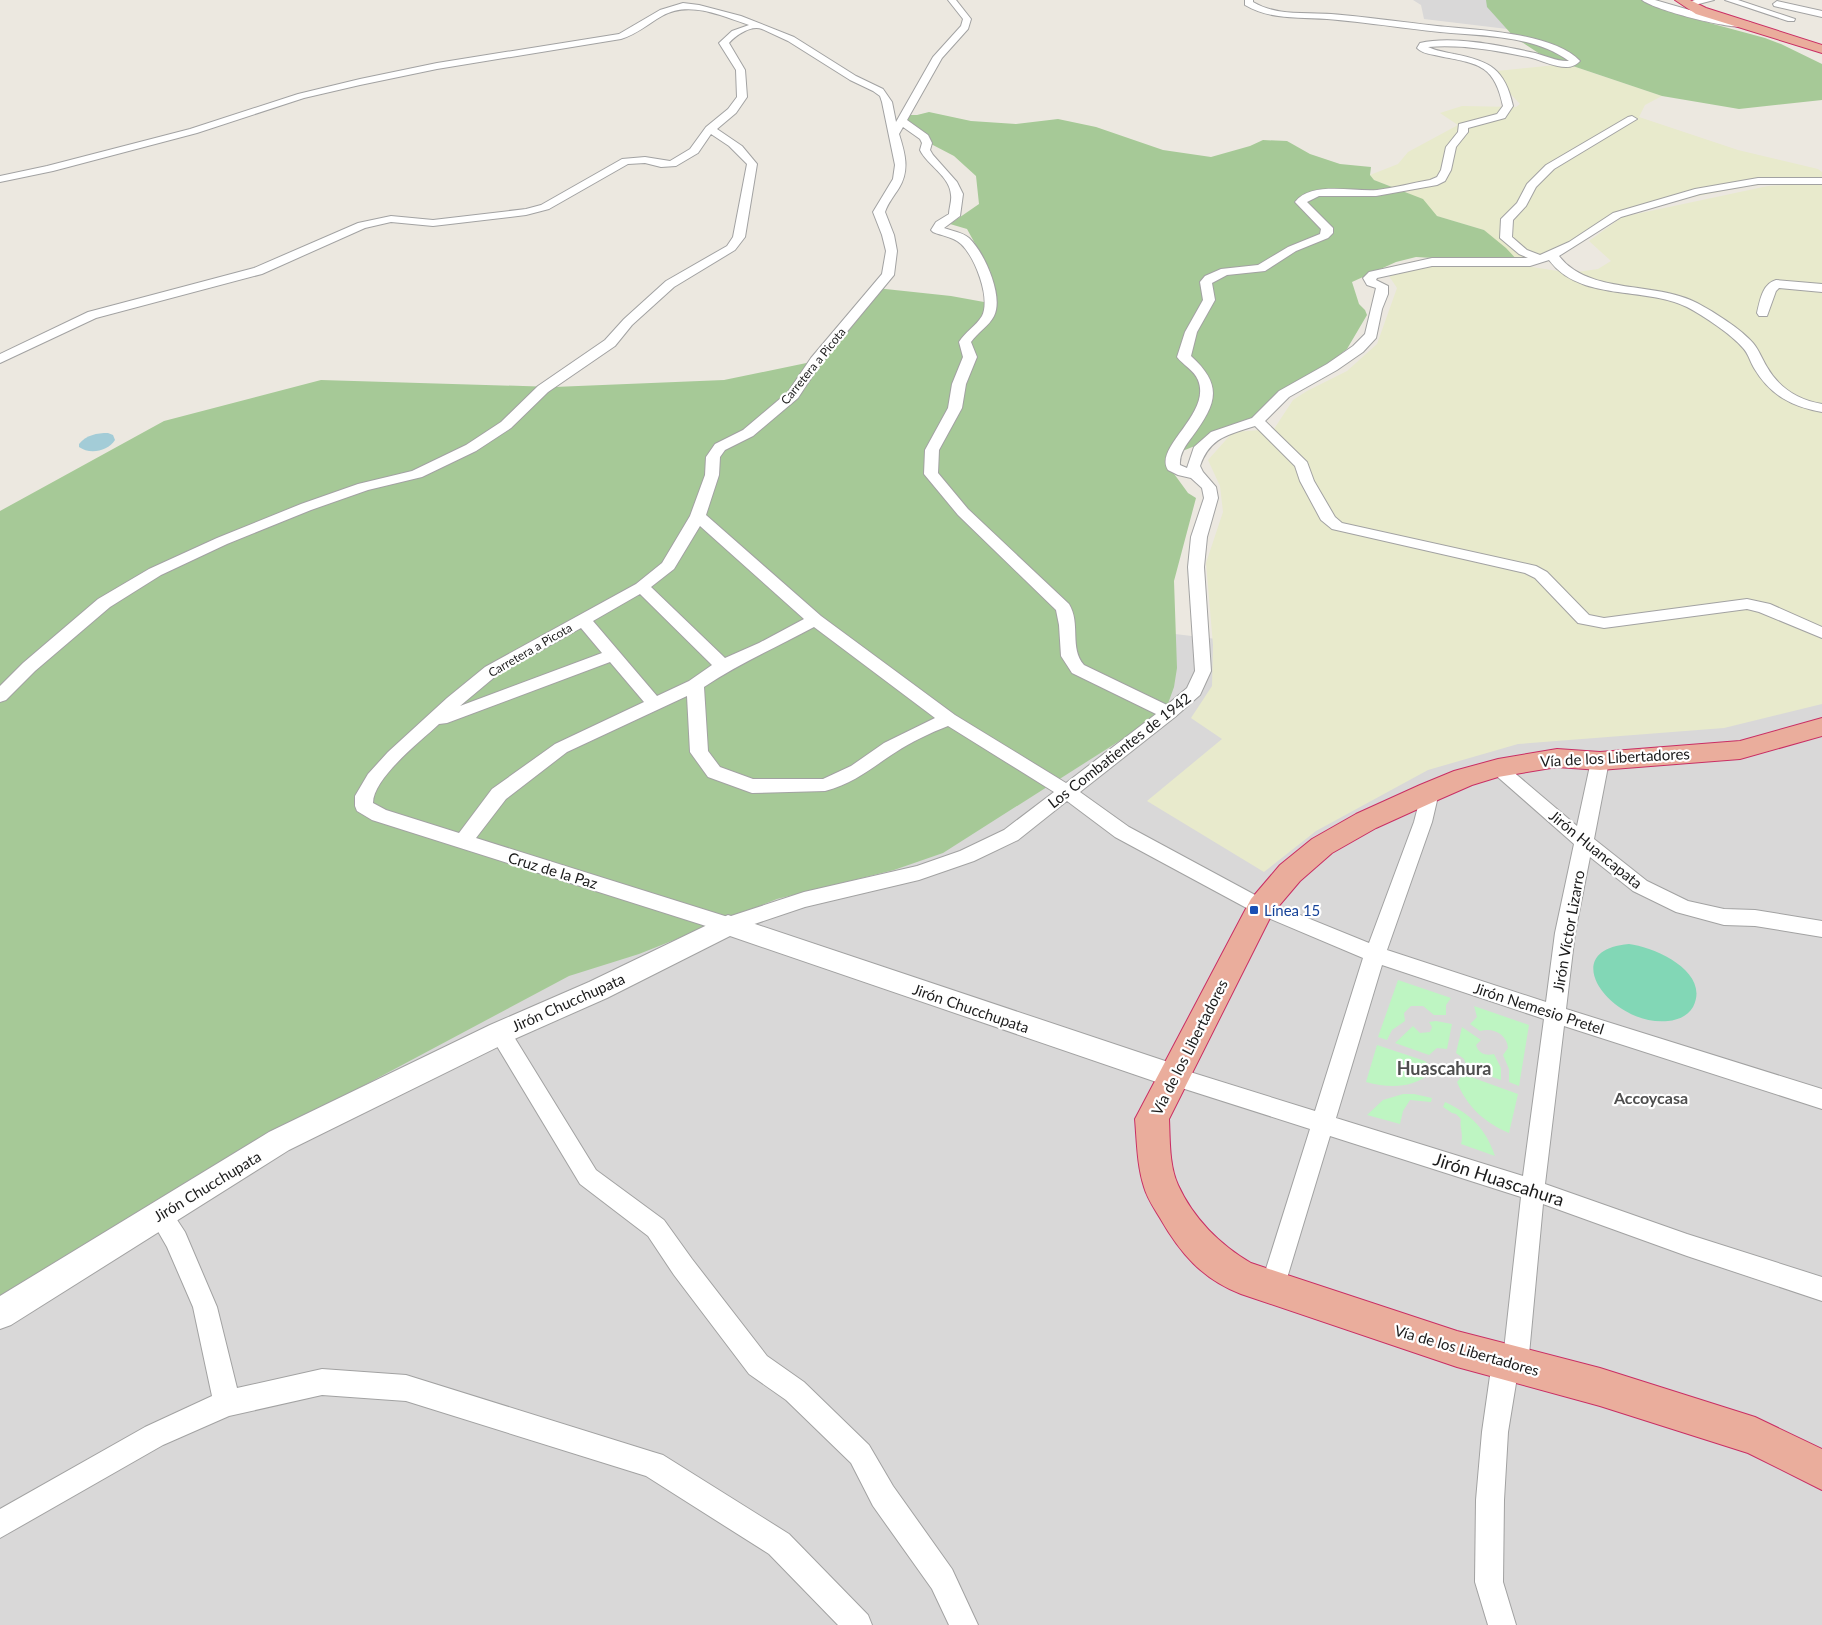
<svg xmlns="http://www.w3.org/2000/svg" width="1822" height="1625" font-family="Lato,sans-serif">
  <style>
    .residential { fill: #d9d8d8 }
    .farmland { fill: #e8eacc }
    .forest { fill: #a6c997 }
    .park { fill: #bef5c2 }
    .pitch { fill: #82d7b6 }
    .water { fill: #a3ccd7 }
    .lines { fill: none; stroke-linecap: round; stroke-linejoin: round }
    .minor-casing { stroke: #a2a2a2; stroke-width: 2 }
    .tertiary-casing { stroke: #a2a2a2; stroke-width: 2 }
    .trunk-casing { stroke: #c92e64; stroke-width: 2 }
    .minor { fill: #fff; fill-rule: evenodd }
    .tertiary { fill: #fff; fill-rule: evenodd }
    .trunk { fill: #eaad9c; fill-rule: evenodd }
    .transit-dot { fill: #1a4fb4; stroke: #fff; stroke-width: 2 }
    .labels { text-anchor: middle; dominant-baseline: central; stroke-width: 4.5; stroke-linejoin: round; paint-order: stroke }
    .far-street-label { font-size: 12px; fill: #1b1b1b; stroke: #fff }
    .street-label { font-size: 15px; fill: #1b1b1b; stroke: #fff }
    .transit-label { font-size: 15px; fill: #164399; stroke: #fff; text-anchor: start }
    .neighbourhood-label { font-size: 16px; font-weight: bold; fill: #4e4e4e; stroke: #fff }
    .quarter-label { font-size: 18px; font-weight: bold; fill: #4e4e4e; stroke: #fff }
    .near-street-label { font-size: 18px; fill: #1b1b1b; stroke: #fff }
  </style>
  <rect width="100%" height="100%" fill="#ece8e0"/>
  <!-- residential -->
  <g class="residential">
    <path d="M1413,0H1543L1524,31L1424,19L1421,5Z"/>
    <path d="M1109,626L1241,642L1822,663V1625H0V1071Z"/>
  </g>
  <!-- farmland -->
  <path class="farmland" d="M1566,64L1662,96L1645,105L1639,117L1738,150L1818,169L1822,172V704L1724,728L1518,744L1428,770L1316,831L1264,872L1147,801L1222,739L1191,718L1212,686L1213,645L1206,563L1223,512L1220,486L1208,460L1233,432L1274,429L1293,400L1307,391L1347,371L1377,344L1397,288L1389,276L1433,264H1513L1571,273L1598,269L1611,261L1589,241L1622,217L1768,186L1818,183H1786L1749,186L1647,206L1607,217L1562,250L1520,263L1484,230L1437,216L1408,193L1374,180L1370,175L1398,164L1408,152L1458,125L1440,113L1462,106L1516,107L1520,104L1500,83L1497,71Z"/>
  <!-- forest -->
  <g class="forest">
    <path d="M1486,0H1657L1680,15L1765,38L1781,44L1822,64V100L1739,109L1662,96L1543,56L1514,37L1487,7Z"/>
    <path d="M929,112L971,121L1016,124L1058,119L1096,127L1163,150L1211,157L1250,146L1263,140L1287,141L1310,154L1340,164L1371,167L1370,175L1374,180L1423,199L1437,216L1484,230L1506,248L1520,263L1416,257L1396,262L1352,282L1359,304L1365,310L1367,315L1347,349L1249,424L1180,452L1172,471L1188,493L1196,498L1174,581L1177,668L1174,687L1165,712L943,853L894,870L777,899L639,954L569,976L314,1112L0,1304V511L164,421L321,380L554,387L724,380L816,361L876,288L951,296L995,304L990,271L967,229L950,224L979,204L976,176L954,156L931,144L901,121L905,115H917Z"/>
  </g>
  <!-- park -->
  <g class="park">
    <path d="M1398,980L1451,998L1446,1005V1015H1434L1423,1006H1411L1404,1013L1405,1021L1392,1030L1387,1040L1378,1037Z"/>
    <path d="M1474,1006L1529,1025L1519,1086L1509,1082V1069L1503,1055L1508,1048C1507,1034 1493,1027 1480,1031L1470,1024L1477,1017Z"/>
    <path d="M1436,1021L1452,1024L1447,1049L1437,1048L1429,1055L1395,1043L1413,1026L1420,1033L1430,1032L1432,1027L1429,1022Z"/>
    <path d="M1462,1027L1481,1040L1476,1045C1479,1054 1486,1056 1494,1054L1501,1068V1080L1467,1068L1464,1059L1456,1053Z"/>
    <path d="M1377,1045L1425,1061L1432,1068L1431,1073C1411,1089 1389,1088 1366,1082Z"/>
    <path d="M1462,1076H1468L1518,1094L1509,1133C1485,1123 1467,1107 1457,1082Z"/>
    <path d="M1403,1094H1414L1432,1098L1431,1102L1410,1100L1403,1111L1400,1124L1367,1115L1383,1100Z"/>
    <path d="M1445,1102C1471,1114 1486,1129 1495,1156L1461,1144C1464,1135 1459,1126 1461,1119L1456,1114L1452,1113L1443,1107Z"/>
  </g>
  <!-- pitch -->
  <path class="pitch" d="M1629,944C1655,947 1711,972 1693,1007C1688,1016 1678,1020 1668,1021C1612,1027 1554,950 1629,944Z"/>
  <!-- water -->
  <path class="water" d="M108,433L113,435L115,440C108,451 90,455 79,447V444C86,435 97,433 108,433Z"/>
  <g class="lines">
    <!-- minor casing -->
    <g class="minor-casing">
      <g id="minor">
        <path d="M948,0H956L971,19L968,29L942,58L907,120L928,135L932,143L930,150L933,155L957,182L963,194L960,216L944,228C952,231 962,232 969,238C984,252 1004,296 994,316C989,326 978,332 971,342L977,357L966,384L962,408L939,450L938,473L968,509L1069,604C1081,623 1069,648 1084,665L1167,705L1187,688L1195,671L1188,567L1191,537L1204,498L1202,488L1191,478L1178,475L1168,470C1153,447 1212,414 1198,380C1194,370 1183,365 1177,357L1185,332L1203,300L1200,282L1205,276L1221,269L1258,265L1288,247L1320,234L1321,229L1295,202C1311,181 1353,192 1377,190C1394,188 1412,183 1430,180L1437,177L1441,170L1446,147L1458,132L1459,124L1497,114L1503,106C1494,63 1477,64 1439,56C1431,54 1423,54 1417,48L1420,43C1453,35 1502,46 1535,53C1546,56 1558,62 1569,61C1533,35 1483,36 1440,32C1402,28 1365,22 1327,19C1299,17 1270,20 1245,5V0H1253V2C1276,16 1305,12 1331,14C1367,17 1402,22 1437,26C1475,30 1553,32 1580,61C1576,65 1572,67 1566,67C1555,67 1543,61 1532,58C1499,51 1462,44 1428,47C1436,51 1446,52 1454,54C1490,61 1505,69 1513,106L1505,118L1468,128V132L1456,147L1451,170L1445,181L1437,185L1376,196H1319L1307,202L1333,228V233L1328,238L1296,251L1265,271L1227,275L1212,283L1215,300L1197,332L1191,356C1224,386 1216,404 1192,437C1186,445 1179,454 1180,465L1187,468L1194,447L1211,432L1252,418L1279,391L1327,364L1353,346L1365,334L1376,288L1367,285L1363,278L1369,272L1432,258H1528L1519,254L1500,238L1501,219L1517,203L1527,184L1546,165L1628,117L1632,116L1637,119L1554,169L1536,187L1526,206L1513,220L1512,237L1527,250L1540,255L1569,242L1613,213L1695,189L1758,178H1822V184H1758L1700,194L1621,217L1559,256C1589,295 1655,281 1697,303C1714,312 1741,329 1753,343C1759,350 1762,359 1767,367C1779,388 1798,400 1822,404V412C1792,407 1770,395 1754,368C1750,361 1748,353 1743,348C1731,334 1704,316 1687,307C1644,286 1580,302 1549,260L1530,266H1432L1377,278L1376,280L1388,286V294L1382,309L1376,338L1363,352L1337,370L1289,397L1265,421L1307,462L1314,481L1335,517L1342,523L1536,566L1547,572L1589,615L1604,618L1747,599L1770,604L1822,627V638L1759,612L1747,609L1604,628L1578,623L1535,578L1525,573L1332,529L1321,520L1300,481L1295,466L1255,426C1228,435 1210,437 1200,466L1203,472L1216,487L1218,498L1207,537L1204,567L1211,671L1200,695L1175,717L1080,792L1129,827L1268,902L1369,943L1414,822L1423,787L1430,785L1437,787L1439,792L1432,822L1387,950L1546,1002L1555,933L1574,844L1492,772L1489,768L1492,764L1498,762L1504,764L1577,826L1591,761L1594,757L1600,755L1606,757L1609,761L1594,839L1647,881L1688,901L1724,909L1755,910L1822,921V937L1755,926L1724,925L1676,912L1633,891L1590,857L1575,933L1566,1009L1822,1089V1109L1564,1026L1545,1184L1687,1234L1822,1277V1301L1687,1256L1543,1204L1528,1365L1524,1374L1517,1377L1508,1432L1504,1500L1503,1582L1516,1625H1488L1475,1582L1476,1500L1482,1432L1492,1362L1496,1353L1504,1350L1521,1197L1330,1136L1284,1288L1281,1296L1272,1300L1263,1296L1260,1288L1310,1129L1166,1083L1163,1076L1166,1069L1174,1067L1315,1111L1363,958L1254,912L1115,837L1067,801L1018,840L974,861L919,880L805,907L728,933L372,820L357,811L355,806V796L368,774L388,752L447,698L485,667L636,584L662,563L690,516L705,475L706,457L715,444L743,430L788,392L811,358L882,274L886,251L882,235L873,212L893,179L895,165L882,102L880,96L873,91L850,80L788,41L762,29C751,25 736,35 729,43L745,70L747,97L736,113L717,129L742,146L757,164L745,237L735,250L674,287L632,325L615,346L548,392L511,428L476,451L422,477L368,490L311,510L227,544L161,575L110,607L35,671L6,700L0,702V686L23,663L98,599L149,569L217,538L301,504L358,484L412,471L466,445L501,422L538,386L605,340L624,319L666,281L727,246L733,237L747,164L729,146L711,134L698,153L676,166L661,167L645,163L628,164L549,209L526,215L433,226L391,222L365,228L262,274L96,318L0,363V354L88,312L254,268L358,223L391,216L433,220L526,209L541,205L622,159L645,157L670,161L690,149L706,127L728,109L737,97L736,70L719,43L732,31L749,25C722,16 689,0 662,16C648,24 637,34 621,39L437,69L360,85L304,98L197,133L53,171L0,182V176L47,166L190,129L298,94L360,79L437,63L619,34L660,10L683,3L699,5L741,16L794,37L856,76L883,89L892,102L896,122L933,57L961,26L963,19ZM903,127L920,139L922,143L920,150C927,165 950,176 951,195C952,201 949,208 949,214L936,222L931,230L933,232C942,236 954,237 961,244C975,257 991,298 982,316C976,326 965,332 959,342L963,357L952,384L948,408L925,450L924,474L958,515L1056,610L1059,625L1061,656L1072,673L1156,714L1066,783L955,715L821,616L706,515L719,475L720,457L725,450L753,436L798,398L821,363L894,275L897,251L894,235L885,212C888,203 894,196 899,188C910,170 905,153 899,134ZM700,526L804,619L759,643L725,658L651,587L674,569ZM640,594L712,665L689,681L657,696L593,621ZM814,627L935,718L884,743L851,766L823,779H753L720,767L708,751L704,687C738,664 777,647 814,627ZM581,628L602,653L460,706L497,675ZM610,662L644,702L555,744L492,789L459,833L386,810L373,803C373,778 421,741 439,724L447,723ZM687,696L690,752L708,777L752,793L825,791C855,783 871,768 896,752C911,742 930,733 948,726L1054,792L1004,830L960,851L917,866L804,892L728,917L476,838L506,799L567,752ZM1382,965L1544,1019L1523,1176L1336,1118Z"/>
        <path d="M1642,0H1655L1724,20L1750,22L1754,25C1743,34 1654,10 1642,0Z"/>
        <path d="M1695,0H1714L1687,7L1683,4Z"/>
        <path d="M1725,0H1738L1795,19L1794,21H1788Z"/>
        <path d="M1777,1L1822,11V17L1774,6L1773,4Z"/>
        <path d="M1776,280L1822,284V292L1779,288L1776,291L1767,316H1759L1757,313C1760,301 1762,284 1776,280Z"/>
        <path d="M500,1024L508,1027L596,1170L664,1220L692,1259L767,1356L804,1382L869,1445L893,1486L952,1569L978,1625H949L932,1589L873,1506L851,1463L786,1400L749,1374L674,1275L648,1236L580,1184L489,1033L492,1027Z"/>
        <path d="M160,1203L168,1206L185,1232L217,1307L237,1388L322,1369L406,1375L653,1452L663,1455L789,1534L868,1615L872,1625H838L769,1554L646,1476L406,1401L322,1395L229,1416L163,1445L0,1538V1509L145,1427L212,1396L193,1307L167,1247L148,1214L152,1206Z"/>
      </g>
    </g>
    <!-- tertiary casing -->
    <g class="tertiary-casing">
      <path id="tertiary" d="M728,915L1174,1064L1184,1068L1188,1076L1184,1084L1174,1088L730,936L607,998L510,1041L289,1150L11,1325L0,1329V1296L269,1132L490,1025L589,982Z"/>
    </g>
    <!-- trunk casing -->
    <g class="trunk-casing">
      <g id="trunk">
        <path d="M1675,0H1690L1706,8L1822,45V53L1696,14Z"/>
        <path d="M1822,718V736L1740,759L1600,770L1557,767L1498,777L1472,785L1440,799L1376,828L1332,853L1300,881L1272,914L1169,1119C1170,1140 1169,1165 1178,1185C1193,1218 1220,1245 1251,1263L1457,1331L1600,1368L1755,1417L1822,1449V1490L1748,1453L1600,1406L1457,1367L1241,1294C1202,1279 1180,1253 1160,1218C1154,1208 1147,1198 1144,1187C1137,1165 1137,1142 1135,1119L1251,899L1280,865L1312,839L1356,814L1420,785L1454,771L1498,759L1557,749L1600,752L1740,741Z"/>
      </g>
    </g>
    <!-- minor -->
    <use href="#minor" class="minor"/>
    <!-- tertiary -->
    <use href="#tertiary" class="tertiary"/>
    <!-- trunk -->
    <use href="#trunk" class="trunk"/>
  </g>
  <!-- markers -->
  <rect class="transit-dot" x="1249" y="905" width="10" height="10" rx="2.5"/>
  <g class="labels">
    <!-- far-street labels -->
    <g class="far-street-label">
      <text transform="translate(813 366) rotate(-51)">Carretera a Picota</text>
      <text transform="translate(530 650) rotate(-30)">Carretera a Picota</text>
    </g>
    <!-- street labels -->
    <g class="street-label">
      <text transform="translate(1119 750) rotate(-38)">Los Combatientes de 1942</text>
      <text transform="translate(1615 757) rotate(-3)">Vía de los Libertadores</text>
      <text transform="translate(1596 849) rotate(39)">Jirón Huancapata</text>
      <text transform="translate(553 870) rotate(17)">Cruz de la Paz</text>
      <text transform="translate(1568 931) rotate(-80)">Jirón Víctor Lizarro</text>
      <text transform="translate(568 1002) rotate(-24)">Jirón Chucchupata</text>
      <text transform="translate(971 1008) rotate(19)">Jirón Chucchupata</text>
      <text transform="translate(1539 1008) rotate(18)">Jirón Nemesio Pretel</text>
      <text transform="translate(1189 1047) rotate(-63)">Vía de los Libertadores</text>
      <text transform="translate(207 1186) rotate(-31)">Jirón Chucchupata</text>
      <text transform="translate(1467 1350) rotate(16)">Vía de los Libertadores</text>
    </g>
    <!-- transit labels -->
    <g class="transit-label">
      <text x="1264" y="910">Línea 15</text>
    </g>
    <!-- neighbourhood labels -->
    <g class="neighbourhood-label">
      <text x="1651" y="1097">Accoycasa</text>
    </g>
    <!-- quarter labels -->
    <g class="quarter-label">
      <text x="1444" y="1068">Huascahura</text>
    </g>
    <!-- near-street labels -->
    <g class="near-street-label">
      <text transform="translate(1499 1179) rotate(18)">Jirón Huascahura</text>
    </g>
  </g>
</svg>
